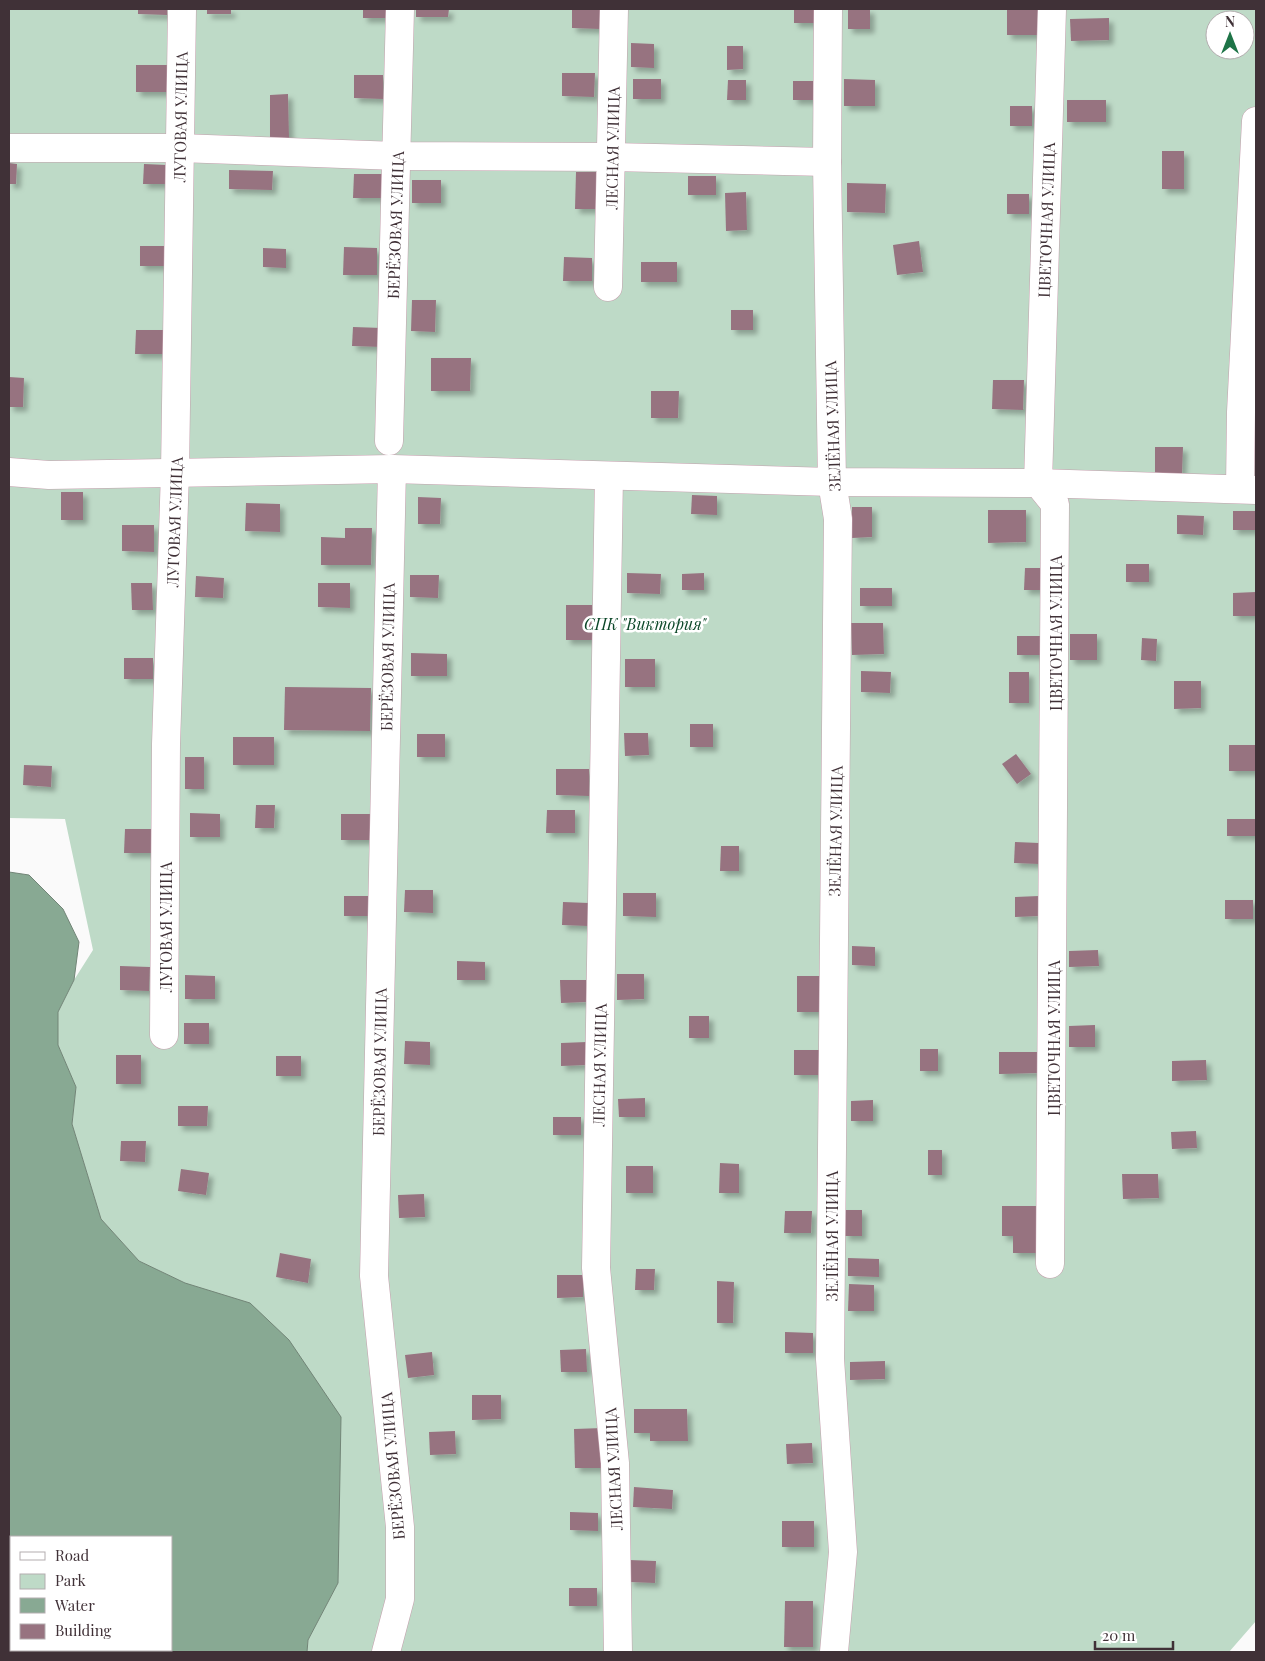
<svg xmlns="http://www.w3.org/2000/svg" width="1265" height="1661" font-family="'Playfair Display',serif">
  <style>
    .green { fill: #bedac7; fill-rule: evenodd }
    .water { fill: #88a993; stroke: #728577; fill-rule: evenodd }
    .building { fill: #977380; filter: url(#shadow) }
    .lines { fill: none; stroke-linecap: round; stroke-linejoin: round }
    .minor-casing { stroke: #c49fad; stroke-width: 29 }
    .minor { stroke: #fff; stroke-width: 28 }
    .labels { text-anchor: middle; dominant-baseline: central; stroke-width: 5; stroke-linejoin: round; paint-order: stroke }
    .street-label { font-size: 16px; fill: #403137; stroke: #fff }
    .park-label { font-size: 16px; font-style: italic; fill: #0b4728; stroke: #fff }
  </style>
  <defs>
    <filter id="shadow"><feDropShadow dx="4.5" dy="4.5" stdDeviation="2.5" flood-color="#0004"/></filter>
  </defs>
  <rect width="100%" height="100%" fill="#fafafa"/>
  <!-- green -->
  <path class="green" d="M9,9H1256V1621L1229,1652H307L308,1640L338,1583L185,1283L139,1261L101,1219L72,1124L76,1087L58,1045V1012L74,980L93,950L65,819L9,818ZM1215,20H1245V50H1215Z"/>
  <!-- water -->
  <path class="water" d="M9,872L29,875L63,909L79,942L74,980L58,1012V1045L76,1087L72,1124L101,1219L139,1261L185,1283L250,1303L289,1340L341,1417L338,1583L308,1640L307,1652H9ZM11,1537H171V1650H11Z"/>
  <!-- building -->
  <g class="building">
    <path d="M138,9H167V15L138,14Z"/>
    <rect x="207" y="9" width="24" height="5"/>
    <rect x="363" y="9" width="25" height="9"/>
    <path d="M416,9H449L448,17H416Z"/>
    <path d="M572,9H601L600,29L572,28Z"/>
    <rect x="794" y="9" width="23" height="14"/>
    <rect x="848" y="9" width="22" height="20"/>
    <path d="M1007,9H1038L1037,35H1007Z"/>
    <path d="M1109,18V40L1071,41L1070,19Z"/>
    <path d="M631,43L654,44V68L631,67Z"/>
    <path d="M727,46H743V69L727,70Z"/>
    <rect x="136" y="65" width="33" height="27"/>
    <path d="M562,73H595L594,97L562,96Z"/>
    <path d="M354,75H383V99L354,98Z"/>
    <rect x="633" y="79" width="28" height="20"/>
    <path d="M844,79L875,80V106H844Z"/>
    <path d="M728,80H746V100H727Z"/>
    <rect x="793" y="81" width="23" height="19"/>
    <path d="M288,94L289,138H270V95Z"/>
    <rect x="1067" y="100" width="39" height="22"/>
    <rect x="1010" y="106" width="22" height="20"/>
    <rect x="1162" y="151" width="22" height="38"/>
    <path d="M9,163L17,164L16,184H9Z"/>
    <path d="M144,164L167,165V184H143Z"/>
    <path d="M229,170L273,171L272,190L229,189Z"/>
    <path d="M576,172H599V209H575Z"/>
    <path d="M354,174H382V198H353Z"/>
    <rect x="688" y="176" width="28" height="19"/>
    <rect x="412" y="180" width="29" height="23"/>
    <path d="M847,183L886,184L885,213L847,212Z"/>
    <path d="M746,192L747,230L726,231L725,193Z"/>
    <rect x="1007" y="194" width="22" height="20"/>
    <path d="M919,241L923,272L897,275L893,245Z"/>
    <rect x="140" y="246" width="24" height="20"/>
    <path d="M344,247L377,248V275H343Z"/>
    <path d="M263,248L286,249V268L263,267Z"/>
    <path d="M564,257L592,258V281H563Z"/>
    <rect x="641" y="262" width="36" height="20"/>
    <path d="M412,300H436L435,332L411,331Z"/>
    <rect x="731" y="310" width="22" height="20"/>
    <path d="M353,327L382,328V347L352,346Z"/>
    <path d="M136,330H164V354H135Z"/>
    <path d="M431,358H471L470,391H431Z"/>
    <path d="M9,377L24,378L23,407H9Z"/>
    <path d="M993,380H1024L1023,410L992,409Z"/>
    <path d="M651,391H679L678,418H651Z"/>
    <path d="M1155,447H1183L1182,474L1155,473Z"/>
    <rect x="61" y="492" width="22" height="28"/>
    <path d="M692,495L717,496V515L691,514Z"/>
    <path d="M418,497L441,498L440,524H418Z"/>
    <path d="M246,503L280,504V532L245,531Z"/>
    <path d="M852,507H872V537L852,538Z"/>
    <path d="M988,510H1026V542L988,543Z"/>
    <rect x="1233" y="511" width="23" height="19"/>
    <path d="M1177,515L1204,516L1203,535L1177,534Z"/>
    <path d="M122,525H154V552L122,551Z"/>
    <path d="M345,528H372L371,565H321V537L345,538Z"/>
    <rect x="1126" y="564" width="23" height="18"/>
    <path d="M1025,568H1043V590H1024Z"/>
    <path d="M627,573L661,574L660,594L627,593Z"/>
    <path d="M704,573V590H682V574Z"/>
    <path d="M410,575H439L438,598L410,597Z"/>
    <path d="M196,576L224,578L223,598L195,597Z"/>
    <path d="M131,583H152L153,610H132Z"/>
    <path d="M318,583H350V608L318,607Z"/>
    <rect x="860" y="588" width="32" height="18"/>
    <path d="M1256,592V616H1233V593Z"/>
    <rect x="566" y="605" width="26" height="35"/>
    <path d="M851,623H883L884,654L852,655Z"/>
    <rect x="1070" y="634" width="27" height="26"/>
    <path d="M1017,636H1041L1040,655H1017Z"/>
    <path d="M1142,638L1157,639L1156,661L1141,660Z"/>
    <path d="M411,653L447,654V676H411Z"/>
    <rect x="124" y="658" width="29" height="21"/>
    <rect x="625" y="659" width="30" height="28"/>
    <path d="M861,671L891,672L890,693L861,692Z"/>
    <rect x="1009" y="672" width="20" height="31"/>
    <path d="M1174,681H1201V708L1174,709Z"/>
    <path d="M285,687L371,688L370,731L284,730Z"/>
    <rect x="690" y="724" width="23" height="23"/>
    <path d="M624,733H648L649,755L625,756Z"/>
    <rect x="417" y="734" width="28" height="23"/>
    <rect x="233" y="737" width="41" height="28"/>
    <rect x="1229" y="745" width="27" height="26"/>
    <path d="M1016,754L1031,774L1017,784L1002,764Z"/>
    <rect x="185" y="757" width="19" height="32"/>
    <path d="M24,765L52,766L51,787L23,785Z"/>
    <path d="M556,769H589V796L556,795Z"/>
    <path d="M256,805H275L274,828H255Z"/>
    <path d="M547,810H575V833H546Z"/>
    <path d="M190,813L220,814V837H190Z"/>
    <rect x="341" y="814" width="31" height="26"/>
    <rect x="1227" y="819" width="29" height="17"/>
    <path d="M125,829H154V853H124Z"/>
    <path d="M1015,842L1039,843V864L1014,863Z"/>
    <path d="M721,846H739V871H720Z"/>
    <path d="M405,890H433V913L404,912Z"/>
    <path d="M623,893H656V917L623,916Z"/>
    <rect x="344" y="896" width="25" height="20"/>
    <path d="M1039,896L1040,916L1015,917V897Z"/>
    <rect x="1225" y="900" width="28" height="19"/>
    <path d="M563,902L589,903L588,926L562,925Z"/>
    <path d="M852,946L875,947V966L852,965Z"/>
    <path d="M1098,950L1099,966L1069,967V951Z"/>
    <path d="M457,961L485,962V980H457Z"/>
    <path d="M120,966L150,967L149,991L120,990Z"/>
    <path d="M617,974H644V999L617,1000Z"/>
    <path d="M185,975L215,976V999H185Z"/>
    <rect x="797" y="976" width="23" height="36"/>
    <path d="M560,980H586L587,1002L561,1003Z"/>
    <rect x="689" y="1016" width="20" height="22"/>
    <rect x="184" y="1023" width="25" height="21"/>
    <path d="M1095,1025V1047H1069V1026Z"/>
    <path d="M405,1041L430,1042V1065L404,1064Z"/>
    <path d="M587,1042V1065L561,1066V1043Z"/>
    <rect x="920" y="1049" width="18" height="22"/>
    <rect x="794" y="1050" width="27" height="25"/>
    <path d="M999,1052H1038V1073L999,1074Z"/>
    <rect x="116" y="1055" width="25" height="29"/>
    <rect x="276" y="1056" width="25" height="20"/>
    <path d="M1206,1060L1207,1080L1172,1081V1061Z"/>
    <path d="M645,1098V1117H619L618,1099Z"/>
    <path d="M873,1100V1121H851V1101Z"/>
    <path d="M178,1106H208L207,1126H178Z"/>
    <rect x="553" y="1117" width="28" height="18"/>
    <path d="M1196,1131L1197,1148L1172,1149L1171,1132Z"/>
    <path d="M121,1141H146L145,1162L120,1161Z"/>
    <rect x="928" y="1150" width="14" height="25"/>
    <path d="M720,1163L739,1164V1193H719Z"/>
    <rect x="626" y="1166" width="27" height="27"/>
    <path d="M181,1169L209,1173L206,1195L178,1191Z"/>
    <path d="M1122,1174H1158L1159,1198L1123,1199Z"/>
    <path d="M424,1194L425,1217L399,1218L398,1195Z"/>
    <path d="M1002,1206H1038L1037,1253H1013V1236H1002Z"/>
    <path d="M845,1210H862V1236H844Z"/>
    <path d="M785,1211H812L811,1233H784Z"/>
    <path d="M280,1253L311,1259L308,1283L276,1277Z"/>
    <path d="M848,1258L879,1259V1277L848,1276Z"/>
    <path d="M636,1269H655L654,1290H635Z"/>
    <path d="M557,1275H583V1297L557,1298Z"/>
    <path d="M717,1281L734,1282L733,1323H717Z"/>
    <path d="M849,1284L874,1285V1311H848Z"/>
    <path d="M785,1332L813,1333V1353H785Z"/>
    <path d="M586,1349L587,1372H561L560,1350Z"/>
    <path d="M432,1352L434,1375L408,1378L405,1355Z"/>
    <path d="M885,1361V1379L850,1380V1362Z"/>
    <path d="M472,1395H501V1419L472,1420Z"/>
    <path d="M634,1409H687L688,1441H650V1433H634Z"/>
    <path d="M603,1428L604,1468H575L574,1429Z"/>
    <path d="M455,1431L456,1454L430,1455L429,1432Z"/>
    <path d="M812,1443L813,1463L787,1464L786,1444Z"/>
    <path d="M634,1487L673,1490L672,1509L633,1507Z"/>
    <path d="M570,1512L598,1513V1531L570,1530Z"/>
    <rect x="782" y="1521" width="32" height="26"/>
    <path d="M629,1560L656,1561L655,1583L629,1582Z"/>
    <rect x="569" y="1588" width="28" height="18"/>
    <path d="M785,1601H813V1647H784Z"/>
  </g>
  <g class="lines">
    <!-- minor casing -->
    <g class="minor-casing">
      <g id="minor">
        <path d="M828,9L827,162L832,482L838,519L830,1359L843,1552L834,1652"/>
        <path d="M9,148H179L397,156L612,157L827,162"/>
        <path d="M608,287L614,9"/>
        <path d="M389,441L400,9"/>
        <path d="M9,472L49,475L392,469L832,482L1038,483L1256,490"/>
        <path d="M609,476L596,1268L615,1463L618,1652"/>
        <path d="M1240,488L1241,412L1256,121"/>
        <path d="M164,1035L166,744L175,472L182,9"/>
        <path d="M1050,1264L1055,504L1038,483L1052,9"/>
        <path d="M386,1652L400,1599V1527L374,1276L392,469"/>
      </g>
    </g>
    <!-- minor -->
    <use href="#minor" class="minor"/>
  </g>
  <g class="labels">
    <!-- street labels -->
    <g class="street-label">
      <text transform="translate(180 117) rotate(-89)">ЛУГОВАЯ УЛИЦА</text>
      <text transform="translate(612 148) rotate(-89)">ЛЕСНАЯ УЛИЦА</text>
      <text transform="translate(1046 220) rotate(-88)">ЦВЕТОЧНАЯ УЛИЦА</text>
      <text transform="translate(395 225) rotate(-88)">БЕРЁЗОВАЯ УЛИЦА</text>
      <text transform="translate(832 426) rotate(-92)">ЗЕЛЁНАЯ УЛИЦА</text>
      <text transform="translate(174 522) rotate(-88)">ЛУГОВАЯ УЛИЦА</text>
      <text transform="translate(1055 633) rotate(-90)">ЦВЕТОЧНАЯ УЛИЦА</text>
      <text transform="translate(387 657) rotate(-89)">БЕРЁЗОВАЯ УЛИЦА</text>
      <text transform="translate(835 831) rotate(-89)">ЗЕЛЁНАЯ УЛИЦА</text>
      <text transform="translate(165 927) rotate(-90)">ЛУГОВАЯ УЛИЦА</text>
      <text transform="translate(1053 1038) rotate(-90)">ЦВЕТОЧНАЯ УЛИЦА</text>
      <text transform="translate(379 1062) rotate(-89)">БЕРЁЗОВАЯ УЛИЦА</text>
      <text transform="translate(599 1065) rotate(-89)">ЛЕСНАЯ УЛИЦА</text>
      <text transform="translate(831 1236) rotate(-90)">ЗЕЛЁНАЯ УЛИЦА</text>
      <text transform="translate(392 1466) rotate(-95)">БЕРЁЗОВАЯ УЛИЦА</text>
      <text transform="translate(613 1469) rotate(-93)">ЛЕСНАЯ УЛИЦА</text>
    </g>
    <!-- park labels -->
    <g class="park-label">
      <text x="645" y="623">СПК "Виктория"</text>
    </g>
  </g>
  <!-- border -->
  <rect width="1265" height="1661" fill="none" stroke="#403137" stroke-width="20"/>
  <!-- legend -->
  <rect x="10" y="1536" width="162" height="115" fill="#ffffff" stroke="#b3adaf"/>
  <rect x="20" y="1552" width="25" height="8" fill="#ffffff" stroke="#b3adaf"/>
  <text x="55" y="1561" font-size="15" fill="#403137">Road</text>
  <rect x="20" y="1574" width="25" height="15" fill="#bedac7" stroke="#b3adaf"/>
  <text x="55" y="1586" font-size="15" fill="#403137">Park</text>
  <rect x="20" y="1598" width="25" height="15" fill="#88a993" stroke="#b3adaf"/>
  <text x="55" y="1611" font-size="15" fill="#403137">Water</text>
  <rect x="20" y="1624" width="25" height="15" fill="#977380" stroke="#b3adaf"/>
  <text x="55" y="1636" font-size="15" fill="#403137">Building</text>
  <!-- north arrow -->
  <g transform="translate(1230 35)"><circle r="24" fill="#ffffff" stroke="#b3adaf"/>
  <path d="M0-4L9 19L0 12L-9 19Z" fill="#1e7447"/>
  <text y="-8" font-size="14" font-weight="bold" text-anchor="middle" fill="#403137">N</text>
  </g>
  <!-- scale -->
  <path d="M1095 1641v8h78v-8" fill="none" stroke="#403137" stroke-width="2.5"/>
  <text x="1102" y="1641" font-size="15" fill="#403137" stroke="#ffffff" stroke-width="4" paint-order="stroke">20 m</text>
</svg>
